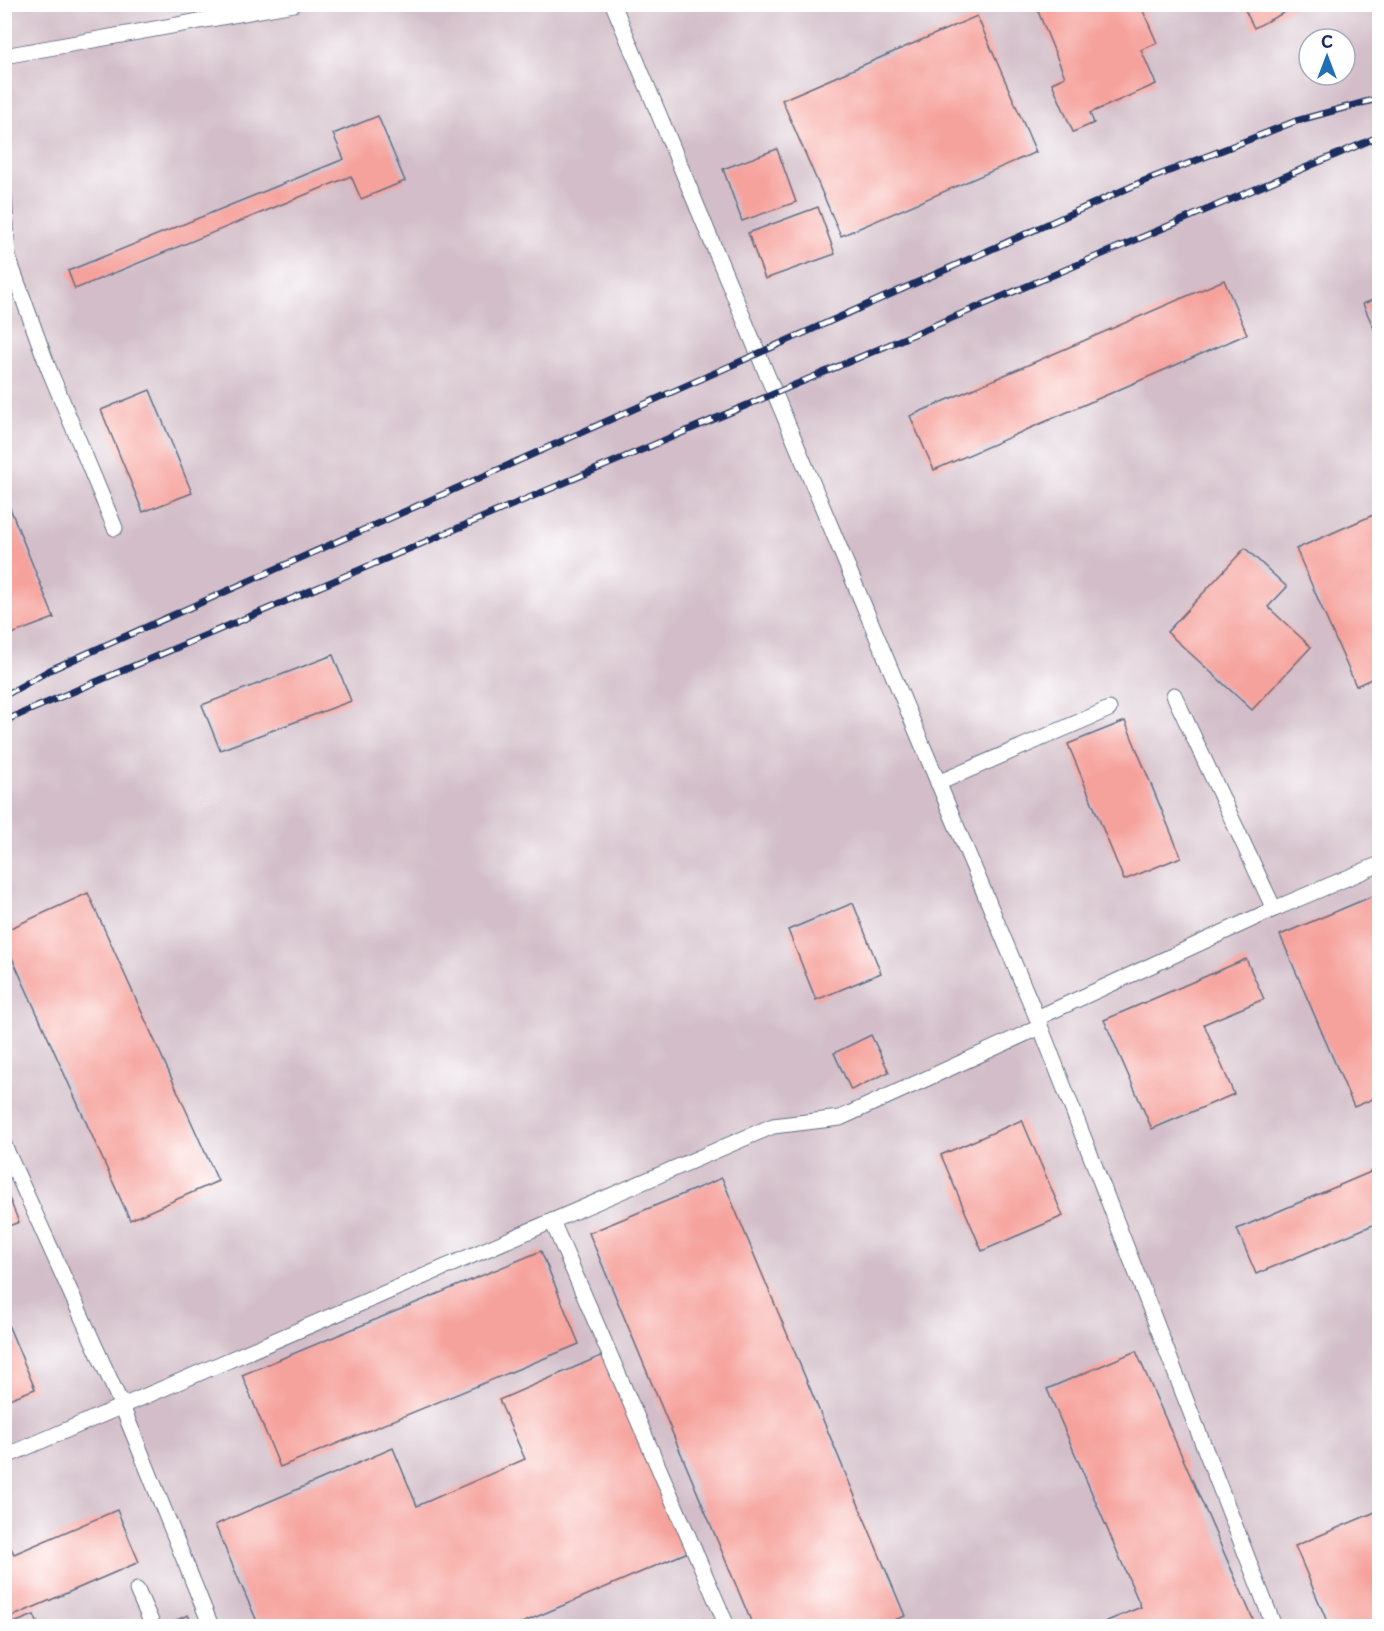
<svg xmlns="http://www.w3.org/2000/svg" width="1384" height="1631" font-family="'Playpen Sans',sans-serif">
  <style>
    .industrial { fill: #d2bdc8; fill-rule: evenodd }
    .building { fill: #f6a29c }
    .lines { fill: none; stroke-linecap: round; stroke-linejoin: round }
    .lane-casing { stroke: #646f84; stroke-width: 17 }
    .lane { stroke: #fff; stroke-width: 15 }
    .rail-casing { stroke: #1b2f5e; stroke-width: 7 }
    .rail { stroke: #fff; stroke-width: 4.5; stroke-dasharray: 14; stroke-linecap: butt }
  </style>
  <rect width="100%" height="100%" fill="#fff"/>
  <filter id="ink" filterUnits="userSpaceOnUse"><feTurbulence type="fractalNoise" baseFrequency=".0167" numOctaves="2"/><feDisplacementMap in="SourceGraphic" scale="12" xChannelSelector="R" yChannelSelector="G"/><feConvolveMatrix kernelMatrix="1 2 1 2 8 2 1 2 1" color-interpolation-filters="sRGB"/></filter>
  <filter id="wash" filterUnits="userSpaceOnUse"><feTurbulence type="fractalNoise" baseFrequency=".008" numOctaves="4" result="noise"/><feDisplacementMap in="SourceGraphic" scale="24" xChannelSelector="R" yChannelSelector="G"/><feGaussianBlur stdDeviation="1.35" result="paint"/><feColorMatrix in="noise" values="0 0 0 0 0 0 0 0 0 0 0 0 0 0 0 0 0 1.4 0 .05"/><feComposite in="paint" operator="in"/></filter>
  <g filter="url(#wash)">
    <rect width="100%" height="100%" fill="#ece7ca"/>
    <!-- industrial -->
    <path class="industrial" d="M5,5H1379V1626H5ZM1309,39H1345V75H1309Z"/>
    <g id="blocks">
      <!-- building -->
      <g class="building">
        <path d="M1035,4H1140L1157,43L1141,50L1156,84L1090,113L1094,123L1073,132L1052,83L1065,77Z"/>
        <path d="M1242,4H1301L1254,28Z"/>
        <path d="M977,16L1036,152L841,236L782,100Z"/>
        <path d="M378,116L405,181L361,199L351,176L75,289L68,271L344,159L333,134Z"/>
        <path d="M777,149L796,202L742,221L723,169Z"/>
        <path d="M818,207L835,254L765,279L748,233Z"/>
        <path d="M1224,280L1247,334L934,470L910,416Z"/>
        <path d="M1380,297V342L1363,304Z"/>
        <path d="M150,390L192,493L143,512L101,410Z"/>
        <path d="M4,493L54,618L4,637Z"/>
        <path d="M1380,512V675L1356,686L1296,549Z"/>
        <path d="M1245,548L1287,587L1268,607L1311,647L1252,710L1167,632Z"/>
        <path d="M333,655L351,701L220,750L202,705Z"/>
        <path d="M1125,721L1181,857L1124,880L1068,744Z"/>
        <path d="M88,893L218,1181L130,1220L4,940V931Z"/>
        <path d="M1380,893V1096L1354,1107L1280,935Z"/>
        <path d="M853,903L881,973L816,1000L788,930Z"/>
        <path d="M1246,959L1264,999L1204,1024L1234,1094L1152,1129L1104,1020Z"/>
        <path d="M871,1035L889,1072L851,1090L834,1053Z"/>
        <path d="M1022,1120L1063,1216L982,1251L941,1155Z"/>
        <path d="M1380,1168V1222L1256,1274L1237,1229Z"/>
        <path d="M722,1178L905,1616L879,1626H753L589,1233Z"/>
        <path d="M4,1186L19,1222L4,1228Z"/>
        <path d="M541,1251L579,1344L280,1467L242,1375Z"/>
        <path d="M4,1315L35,1389L4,1401Z"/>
        <path d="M1136,1351L1256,1626H1095L1141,1607L1047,1389Z"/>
        <path d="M603,1355L688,1552L515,1626H259L215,1525L393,1448L417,1506L525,1459L499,1400Z"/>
        <path d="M117,1510L139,1562L4,1620V1533L14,1554Z"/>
        <path d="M1380,1510V1626H1329L1295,1546Z"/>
        <path d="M34,1615L39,1626H6Z"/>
        <path d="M188,1615L193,1626H171L170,1623Z"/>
        <path d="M704,1619L707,1626H684Z"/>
      </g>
    </g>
  </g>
  <g filter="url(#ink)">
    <use href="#blocks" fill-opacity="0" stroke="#646f84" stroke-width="1.5"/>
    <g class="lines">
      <!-- lane casing -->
      <g class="lane-casing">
        <g id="lane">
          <path d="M613,4L775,394L1037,1018L1274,1626"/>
          <path d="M4,56L294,4"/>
          <path d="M4,195L8,257L48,367L115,528"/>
          <path d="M1174,695L1274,909"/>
          <path d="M938,783L1109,709"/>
          <path d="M1037,1018L1274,909L1380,864"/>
          <path d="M4,1145L122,1406L211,1626"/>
          <path d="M552,1221L727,1626"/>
          <path d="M4,1457L773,1126L840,1118L1040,1027"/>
          <path d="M137,1590L153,1626"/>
        </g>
      </g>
      <!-- lane -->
      <use href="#lane" class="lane"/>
      <!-- rail casing -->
      <g class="rail-casing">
        <g id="rail">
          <path d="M4,696L50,670L1144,181L1296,121L1380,98"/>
          <path d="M4,721L1380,136"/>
        </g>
      </g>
      <!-- rail -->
      <use href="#rail" class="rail"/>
    </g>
  </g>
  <!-- margin -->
  <rect width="1384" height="1631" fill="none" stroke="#fff" stroke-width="24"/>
  <!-- north arrow -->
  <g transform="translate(1327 57)"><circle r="28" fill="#ffffff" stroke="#a4acbf" stroke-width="1.5"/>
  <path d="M0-4.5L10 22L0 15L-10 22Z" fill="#1f6fb2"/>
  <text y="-9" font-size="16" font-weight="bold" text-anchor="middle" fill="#1b2f5e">С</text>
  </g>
</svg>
